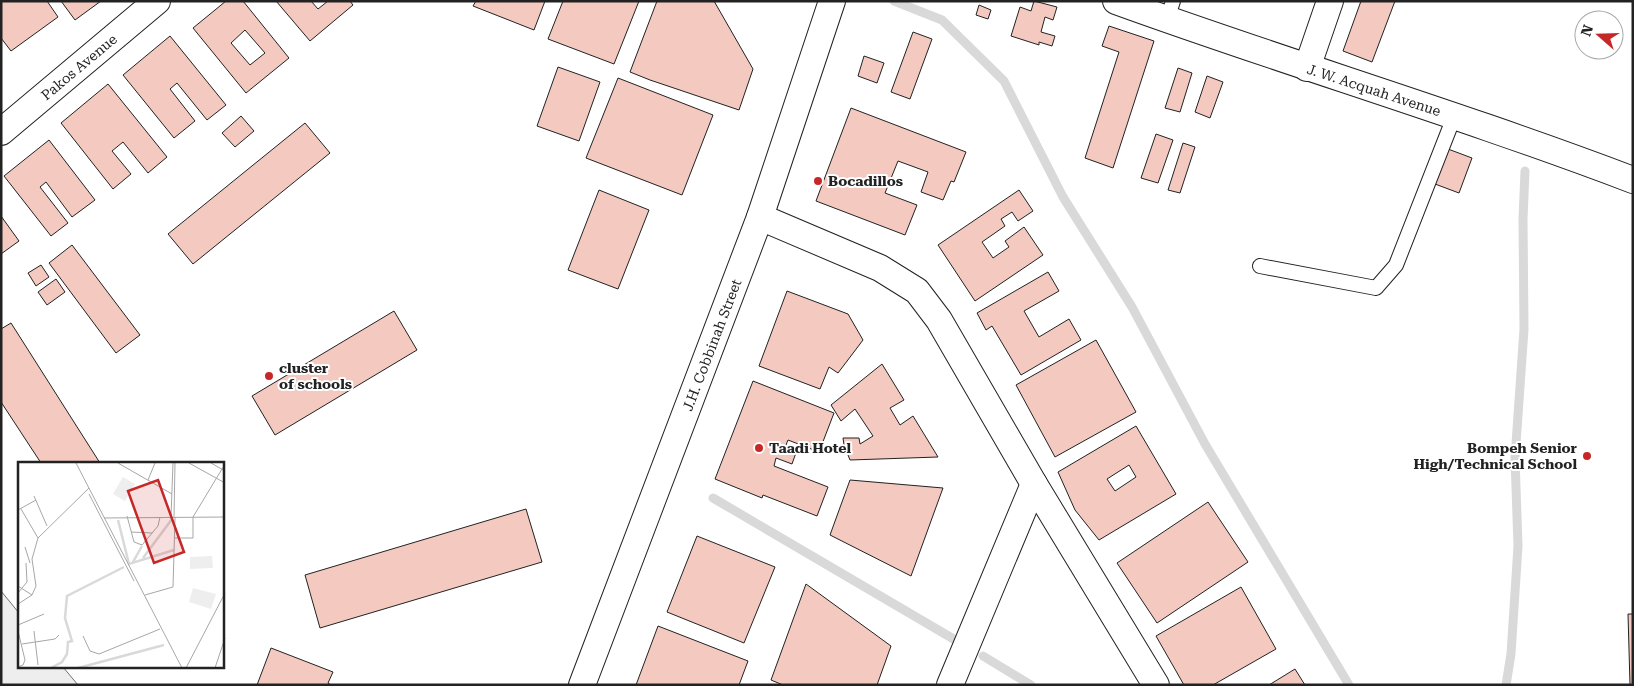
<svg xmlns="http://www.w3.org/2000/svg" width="1634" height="686" font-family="'Roboto Serif',serif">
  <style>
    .green { fill: #eee; stroke: #6f6f6f }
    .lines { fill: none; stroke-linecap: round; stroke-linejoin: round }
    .stream { stroke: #d9d9d9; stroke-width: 9 }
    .building { fill: #f3c9c0; stroke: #222; fill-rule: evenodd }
    .service-casing { stroke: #222; stroke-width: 16 }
    .minor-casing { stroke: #222; stroke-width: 28 }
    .service { stroke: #fff; stroke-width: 14 }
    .minor { stroke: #fff; stroke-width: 26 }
    .poi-dot { fill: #c62828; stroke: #fff; stroke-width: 2 }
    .labels { text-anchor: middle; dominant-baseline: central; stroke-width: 4; stroke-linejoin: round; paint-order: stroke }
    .street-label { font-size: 14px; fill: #222; stroke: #fff }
    .poi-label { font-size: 14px; font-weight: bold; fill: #222; stroke: #fff; text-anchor: start }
    .inset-river { fill: none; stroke: #d9d9d9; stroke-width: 2.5 }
    .inset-road { fill: none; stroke: #a7a7a7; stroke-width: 1 }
    .view { fill: #c62828; fill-opacity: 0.15; stroke: #c62828; stroke-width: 2.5 }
    .inset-edge { fill: none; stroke: #222; stroke-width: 2.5 }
  </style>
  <rect width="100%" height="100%" fill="#fff"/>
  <!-- green -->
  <path class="green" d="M1,591L19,613V667H63L78,685H1Z"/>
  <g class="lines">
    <!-- stream -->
    <g class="stream">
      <path d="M894,1L942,20L1004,81L1063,197L1132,307L1205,444L1349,685"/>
      <path d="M713,498L957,641"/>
      <path d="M983,656L1031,685"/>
      <path d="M1506,685L1511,654L1518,546L1515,458L1524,329L1523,219L1525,171"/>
    </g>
  </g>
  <!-- building -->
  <g class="building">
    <path d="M1,1H47L58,17L11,51L1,38Z"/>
    <path d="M61,1H101L75,20Z"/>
    <path d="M226,1H243L289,58L246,93L193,28ZM245,30L265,53L250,65L231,43Z"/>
    <path d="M276,1H311L318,9L328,1H350L353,5L310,41Z"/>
    <path d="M476,1H545L534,30L473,6Z"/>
    <path d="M563,1H639L614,64L548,39Z"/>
    <path d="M657,1H714L753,69L739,110L650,80L630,72Z"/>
    <path d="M1034,1L1057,7L1053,20L1045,17L1041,32L1055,36L1052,46L1039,42V45L1011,36L1020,7L1031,11Z"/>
    <path d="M1361,1H1395L1372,62L1343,51Z"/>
    <path d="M979,5L991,10L988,19L976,15Z"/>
    <path d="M1109,26L1154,41L1113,168L1085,158L1119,52L1102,46Z"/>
    <path d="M913,32L932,39L910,99L891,92Z"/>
    <path d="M170,36L226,105L207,120L177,83L170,89L195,121L174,138L123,75Z"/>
    <path d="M864,56L884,63L877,83L858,76Z"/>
    <path d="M558,67L600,82L579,141L537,126Z"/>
    <path d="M1178,68L1192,73L1180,112L1165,108Z"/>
    <path d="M1207,76L1223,82L1210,118L1195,112Z"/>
    <path d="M618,78L713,115L682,195L586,158Z"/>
    <path d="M108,84L167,157L148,173L123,142L112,151L131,174L113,189L61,123Z"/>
    <path d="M851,108L966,152L954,182L951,181L943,200L921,192L928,172L898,161L885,193L917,205L905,235L816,201Z"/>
    <path d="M241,116L254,131L235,147L222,133Z"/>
    <path d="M305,123L330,153L193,264L168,234Z"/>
    <path d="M1156,134L1173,140L1158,183L1141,178Z"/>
    <path d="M49,140L95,200L72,217L46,182L40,187L68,223L51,236L4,176Z"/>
    <path d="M1183,143L1195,147L1180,193L1168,190Z"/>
    <path d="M1448,149L1472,158L1459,193L1435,184Z"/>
    <path d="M599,190L649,210L618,289L568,270Z"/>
    <path d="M1019,190L1033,211L1018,221L1012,212L1001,219L1005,226L982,242L993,258L1009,247L1005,241L1024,227L1043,255L975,301L938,245Z"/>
    <path d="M1,216L19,241L1,254Z"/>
    <path d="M72,245L140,335L116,353L49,263Z"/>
    <path d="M41,265L49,277L36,286L28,273Z"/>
    <path d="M1048,272L1059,291L1024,311L1039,337L1069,319L1081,340L1021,375L992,326L986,330L977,313Z"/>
    <path d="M56,279L65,292L47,305L38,292Z"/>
    <path d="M787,291L848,314L863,340L838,373L829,367L820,389L759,366Z"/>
    <path d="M394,311L417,350L275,435L252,396Z"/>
    <path d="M11,323L100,463H41L1,402V329Z"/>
    <path d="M1096,340L1136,412L1055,457L1016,385Z"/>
    <path d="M882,364L904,400L890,408L900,425L913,416L938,457L850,460L844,445L843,438H859L860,444L873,436L855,409L841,421L831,405Z"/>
    <path d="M753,381L834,413L819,452L788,440L786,445L797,450L792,464L776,458L774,466L828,487L817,516L763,495L762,498L715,479Z"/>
    <path d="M1136,426L1176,494L1099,540L1075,510L1058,472ZM1129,465L1136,477L1115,491L1107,479Z"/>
    <path d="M850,480L943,488L911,576L830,535Z"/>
    <path d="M1208,502L1248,562L1157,623L1117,563Z"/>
    <path d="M526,509L542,562L320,628L305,575Z"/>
    <path d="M697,536L775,567L744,643L667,612Z"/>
    <path d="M806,584L891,646L877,685H783L771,680Z"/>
    <path d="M1241,587L1276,649L1213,685H1184L1156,636Z"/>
    <path d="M1628,614H1633V685H1630Z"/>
    <path d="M658,626L748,661L739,685H636Z"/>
    <path d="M271,648L333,672L328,683L331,685H257Z"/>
    <path d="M1295,669L1305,685H1269Z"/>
  </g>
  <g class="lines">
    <!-- service casing -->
    <g class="service-casing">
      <g id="service">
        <path d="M1167,20L1173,1"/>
        <path d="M1260,266L1376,288L1396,265L1454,117"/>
      </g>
    </g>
    <!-- minor casing -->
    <g class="minor-casing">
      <g id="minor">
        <path d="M1116,1C1287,63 1462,115 1633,180"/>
        <path d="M1307,68L1330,1"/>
        <path d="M1,132L157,1"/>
        <path d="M760,217L880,268L917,291L939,320L1034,484L1156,685"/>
        <path d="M582,685L760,217L832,1"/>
        <path d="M950,685L1034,484"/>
      </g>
    </g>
    <!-- service -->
    <use href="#service" class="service"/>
    <!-- minor -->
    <use href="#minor" class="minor"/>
  </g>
  <!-- markers -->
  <g class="poi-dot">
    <circle cx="818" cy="181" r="5"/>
    <circle cx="269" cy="376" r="5"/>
    <circle cx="759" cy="448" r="5"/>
    <circle cx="1587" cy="456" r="5"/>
  </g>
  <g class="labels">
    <!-- street labels -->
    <g class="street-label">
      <text transform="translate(79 67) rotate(-40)">Pakos Avenue</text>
      <text transform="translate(1374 90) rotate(18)">J. W. Acquah Avenue</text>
      <text transform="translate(712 345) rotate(-69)">J.H. Cobbinah Street</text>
    </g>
    <!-- poi labels -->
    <g class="poi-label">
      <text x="828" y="181">Bocadillos</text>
      <text x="279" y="368">cluster<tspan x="279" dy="16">of schools</tspan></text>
      <text x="769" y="448">Taadi Hotel</text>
      <text x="1577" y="448" text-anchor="end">Bompeh Senior<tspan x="1577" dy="16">High/Technical School</tspan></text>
    </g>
  </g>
  <!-- overview -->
  <g transform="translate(18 462)">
    <rect width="206" height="206" fill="#fff"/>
    <path d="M105,15L117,22L107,39L95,32ZM194,94L195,106L172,107V95ZM175,126L198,132L193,147L171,140Z" fill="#eee"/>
    <path class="inset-river" d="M100,58L111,102L156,88M125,96L154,57M115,100L124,84M33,206L44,200L49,192L50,180L54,179L47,156L49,134L106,105M60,206L146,183"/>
    <path class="inset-road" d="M58,1L164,206M100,1L154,32M171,1L207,21M193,1L207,9M130,18L137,1M71,32L116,119M16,34L29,64M3,47L20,76M0,48L18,38M109,54L116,80L124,83L140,64L142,55M153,54L155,1M156,55L157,1M86,56L207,55M113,70L134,71M157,76H175V55L207,2M7,85L12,101M0,124L14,133M0,131L9,120L8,101M127,133L155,125L157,55M0,142L14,133L18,124L14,97L20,76L71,26M0,163L26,152M0,169L7,198L5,203L0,205M16,169L20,203M65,174L72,189L81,192L142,167M4,182L37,177L41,173M168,206L207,131M197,206L207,176"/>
    <path class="view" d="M140,18L166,90L136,101L110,29Z"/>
    <rect width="206" height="206" class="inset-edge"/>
  </g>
  <!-- border -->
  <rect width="1634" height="686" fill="none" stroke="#222222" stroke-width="5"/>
  <!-- north arrow -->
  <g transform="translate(1599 35) rotate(290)"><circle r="24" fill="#ffffff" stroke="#a7a7a7"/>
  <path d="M0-4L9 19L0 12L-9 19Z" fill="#c62828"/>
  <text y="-8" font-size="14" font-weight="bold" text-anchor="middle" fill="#222222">N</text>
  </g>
</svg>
